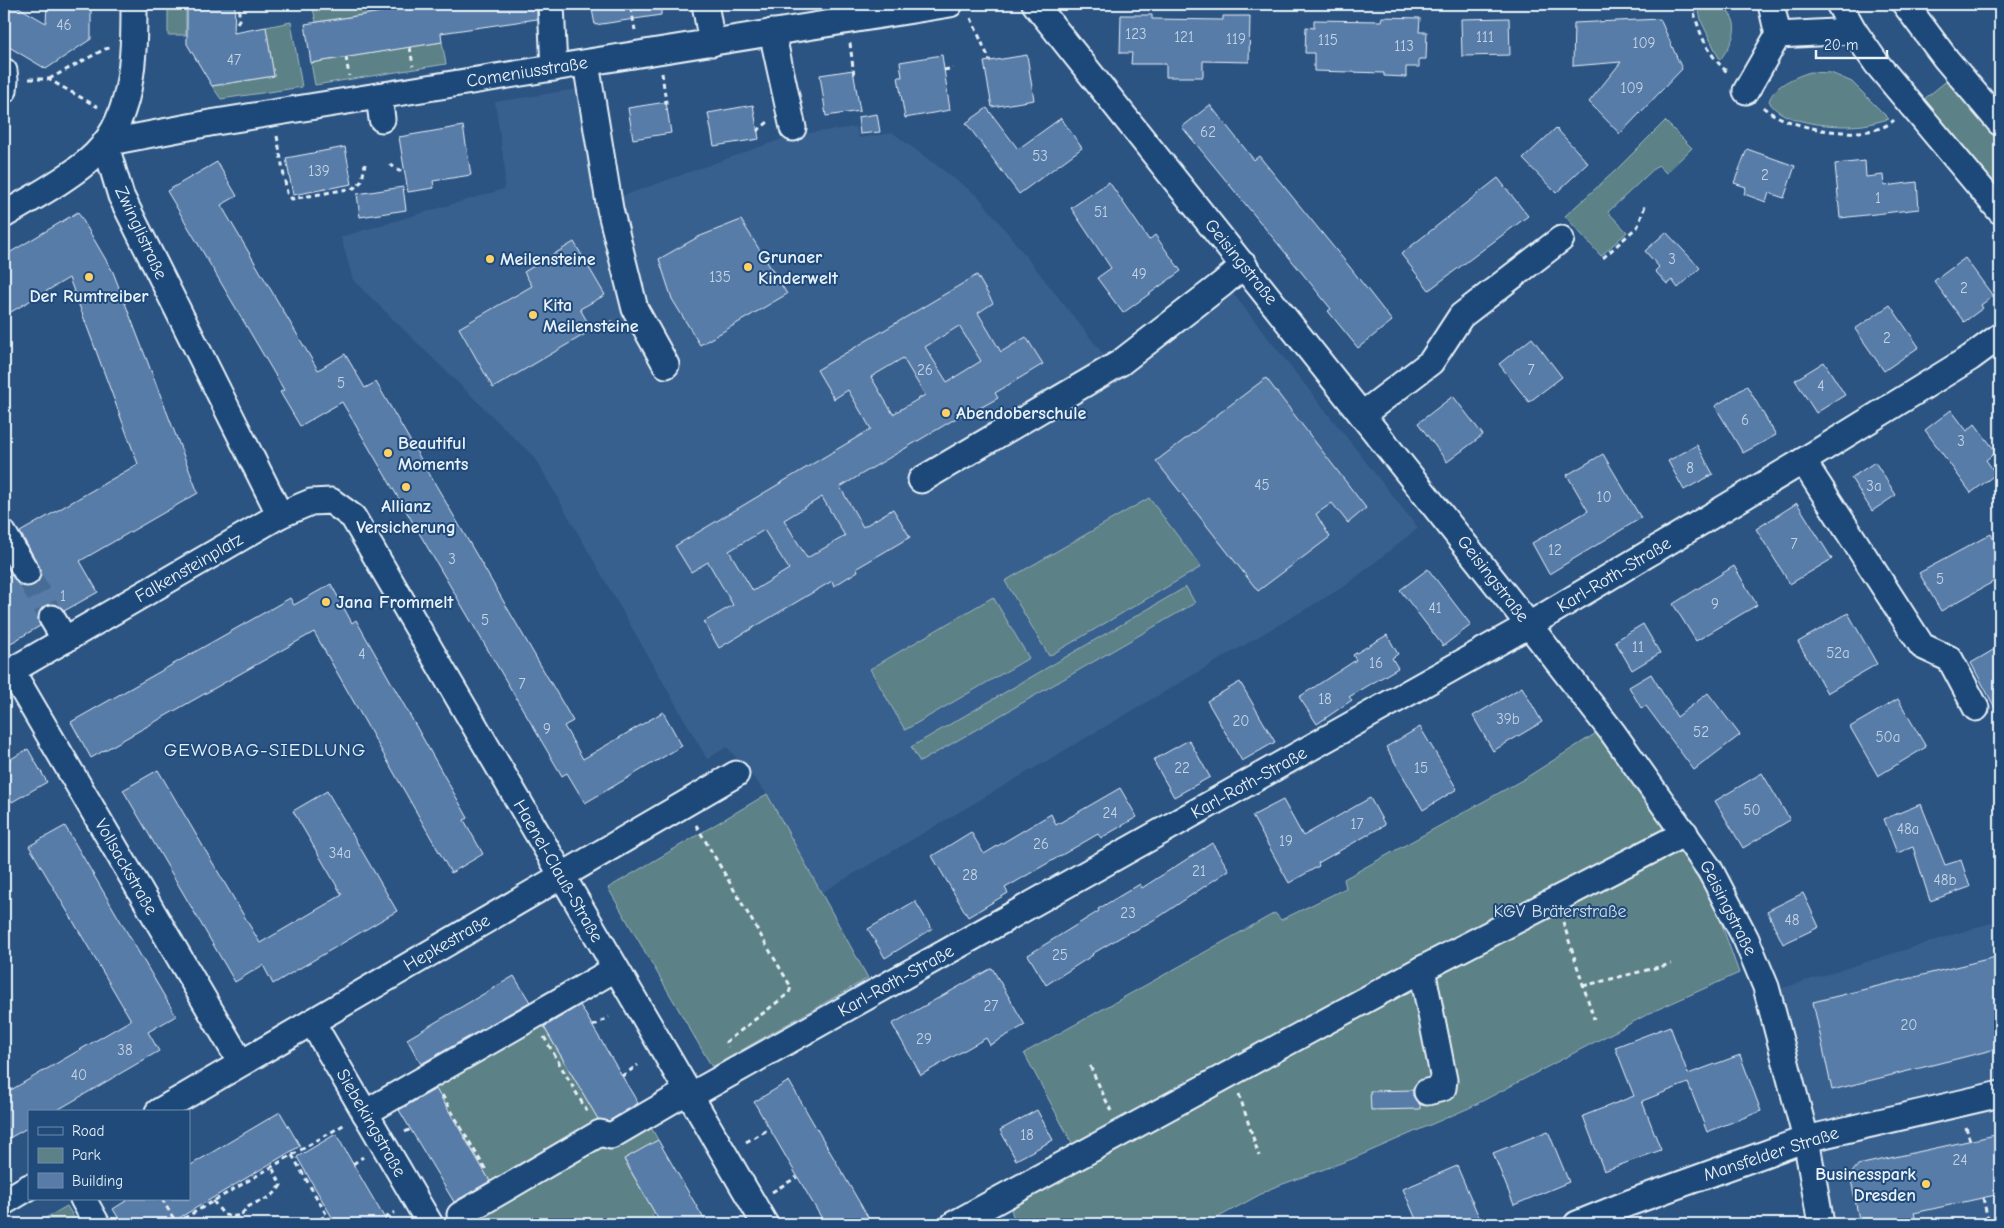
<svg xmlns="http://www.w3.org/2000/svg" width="2004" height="1228" font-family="'Comic Neue',sans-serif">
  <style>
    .built { fill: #39608e }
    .green { fill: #5c8186; stroke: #a2b9bf }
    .building { fill: #597ba8; stroke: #e8f1f8; fill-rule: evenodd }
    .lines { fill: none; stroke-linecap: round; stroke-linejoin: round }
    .minor-tunnel { stroke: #476c95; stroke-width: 25; stroke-dasharray: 25 12; stroke-linecap: butt }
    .minor-casing { stroke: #e8f1f8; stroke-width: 29 }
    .path { stroke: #e8f1f8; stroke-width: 3; stroke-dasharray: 5 4; stroke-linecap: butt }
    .minor { stroke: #1f4a7a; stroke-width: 25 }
    .poi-dot { fill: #ffd166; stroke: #1f4a7a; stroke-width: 2 }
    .labels { text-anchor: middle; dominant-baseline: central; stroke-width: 4; stroke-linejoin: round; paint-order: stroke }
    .number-label { font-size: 15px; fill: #c4d4e4 }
    .street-label { font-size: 18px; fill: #e8f1f8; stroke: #1f4a7a }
    .poi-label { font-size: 18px; font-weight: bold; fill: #e8f1f8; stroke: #1f4a7a; text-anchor: start }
    .park-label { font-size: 18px; fill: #d3e0e7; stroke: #1f4a7a }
    .neighbourhood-label { font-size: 19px; letter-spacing: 1px; fill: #e8f1f8; stroke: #1f4a7a }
  </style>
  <rect width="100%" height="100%" fill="#2b5483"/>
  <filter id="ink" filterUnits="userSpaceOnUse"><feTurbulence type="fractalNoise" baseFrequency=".02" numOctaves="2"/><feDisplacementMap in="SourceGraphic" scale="10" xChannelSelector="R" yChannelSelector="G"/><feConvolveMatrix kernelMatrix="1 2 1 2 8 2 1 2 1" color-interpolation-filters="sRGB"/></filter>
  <g filter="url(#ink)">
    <!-- built -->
    <g class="built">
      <path d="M590,87L620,197L793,135L856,127L859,138L893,133L979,197L1107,359L1216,272L1418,528L1345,586L821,893L767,794L753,777L727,747L707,759L535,458L353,280L341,237L504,189L505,170L495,102Z"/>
      <path d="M2000,920V1224H1836L1810,1099L1780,989Z"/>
    </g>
    <!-- green -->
    <g class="green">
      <rect x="168" y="4" width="18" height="31"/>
      <path d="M312,4H426V5L316,22Z"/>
      <path d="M1697,4C1703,4 1711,3 1717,4C1723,5 1726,9 1729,13C1742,29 1729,47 1720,60L1702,23Z"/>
      <path d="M291,22L302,87L221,99L212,86L274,76L266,27Z"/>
      <path d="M442,42L446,64L315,85L311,63Z"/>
      <path d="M1810,72L1831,73L1852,82L1889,119C1880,121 1871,124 1863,125C1840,128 1780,125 1769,101C1774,85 1795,77 1810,72Z"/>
      <path d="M1949,79L2000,141V193L1923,100Z"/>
      <path d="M1665,121L1692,148L1666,173L1658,165L1608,212L1627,232L1601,256L1565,216L1615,171Z"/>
      <path d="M1149,498L1201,567L1049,656L1005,581Z"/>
      <path d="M1186,587L1195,603L920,762L911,747Z"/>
      <path d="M993,597L1029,658L905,730L870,669Z"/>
      <path d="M1598,732L1673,840L1714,903L1739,973L1654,1011L1469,1108L1352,1159L1272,1188L1206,1224H1015L1007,1194L1074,1147L1024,1053L1275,913L1281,920L1346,888L1344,879L1524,779Z"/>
      <path d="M767,794L868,978L712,1067L608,888Z"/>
      <path d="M540,1021L603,1127L639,1105L658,1140L624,1160L655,1213L652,1215L657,1224H517L515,1222L511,1224H468L495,1190L431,1082Z"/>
      <path d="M67,1206L78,1224H35Z"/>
    </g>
    <!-- building -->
    <g class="building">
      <path d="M4,4H13L46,23L47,4H91V39L46,69L4,44Z"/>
      <path d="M187,4H235L234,33L266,27L274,76L212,86L187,44Z"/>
      <path d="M432,4H537V19L441,33L442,42L311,63L305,24Z"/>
      <path d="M591,4H661V15L595,25Z"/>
      <path d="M1121,15H1152V19L1223,20V16H1250L1249,62L1203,61V77H1166V64H1131L1132,53H1120Z"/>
      <path d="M1382,17L1420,18L1419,32H1427L1426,59H1419V67H1406V77L1384,76V73L1314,71V53H1305L1306,27L1314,28V20L1381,21Z"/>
      <path d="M1509,18L1510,55L1462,56L1461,19Z"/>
      <path d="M1660,19L1682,69L1620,134L1589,102L1621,62L1573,66L1574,23Z"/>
      <path d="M942,55L950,110L905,118L898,77H902L900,62Z"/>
      <path d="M1027,55L1034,100L992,107L984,62Z"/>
      <path d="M853,70L860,111L826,116L820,75Z"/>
      <path d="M666,102L671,133L633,139L628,108Z"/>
      <path d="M753,105L759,139L714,146L708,113Z"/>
      <path d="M1210,105L1254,160L1259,156L1349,266L1392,321L1358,348L1328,311L1331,309L1311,284L1182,127Z"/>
      <path d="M987,108L1018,149L1061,118L1082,148L1019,194L966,123Z"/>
      <path d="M877,114L880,132L860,134L858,117Z"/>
      <path d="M463,126L471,175L433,181L434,188L408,192L399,137Z"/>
      <path d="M1556,128L1588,163L1556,193L1523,159Z"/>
      <path d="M345,147L352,184L293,195L286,158Z"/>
      <path d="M1747,149L1795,166L1784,198L1769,193L1766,202L1744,194L1746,187L1734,183Z"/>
      <path d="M1865,161L1866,177L1883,175L1884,186L1917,182L1919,209L1840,218L1835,164Z"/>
      <path d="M217,162L237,196L221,205L318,370L345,354L365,388L376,382L573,721L564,726L583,759L663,712L682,746L585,803L567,773L562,776L342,402L300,426L280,392L284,390L167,191Z"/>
      <path d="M1498,178L1528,216L1429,290L1401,254Z"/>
      <path d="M1109,182L1149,240L1155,235L1181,271L1123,313L1097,278L1111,268L1071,208Z"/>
      <path d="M403,187L406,210L360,217L357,194Z"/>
      <path d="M78,212L113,272L198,493L80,561L98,592L64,611L59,606L52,604L44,606L39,611L38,618L40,626L4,647V579L11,575L20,585L28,587L34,586L39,580L41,573L39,566L20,532L138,464L69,278L4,316V256Z"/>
      <path d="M741,220L787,294L700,345L672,299L659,259L698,237Z"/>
      <path d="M1666,232L1700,268L1678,288L1672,280L1667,284L1655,271L1659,267L1645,251Z"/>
      <path d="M574,242L605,295L580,309L592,330L493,388L459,328L532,286L524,272Z"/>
      <path d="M1965,258L1993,296L1981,305L1983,308L1964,322L1934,281Z"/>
      <path d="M977,275L993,303L978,313L1001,352L1026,337L1043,364L995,393L998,398L971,413L970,410L840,487L863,527L893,509L910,537L857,568L858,571L834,586L832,581L719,648L704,622L733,605L708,562L691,572L675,546L871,429L848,390L834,399L817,370ZM959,326L981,361L947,382L925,347ZM903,358L925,395L893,414L871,377ZM822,497L845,536L807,558L784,520ZM764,530L789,569L753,591L729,551Z"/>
      <path d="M1890,305L1919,347L1884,371L1855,329Z"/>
      <path d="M1532,338L1562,377L1529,402L1499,364Z"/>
      <path d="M1824,362L1845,395L1816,413L1795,380Z"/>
      <path d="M1266,378L1366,508L1348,523L1332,503L1316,514L1330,537L1258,591L1156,461Z"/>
      <path d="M1747,386L1776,435L1743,453L1715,406Z"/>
      <path d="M1453,396L1483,435L1447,462L1418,423Z"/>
      <path d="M1951,410L1967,431L1975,424L1996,452L1986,460L1996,474L1971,493L1925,430Z"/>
      <path d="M1697,445L1713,474L1684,490L1668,461Z"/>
      <path d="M1603,454L1641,518L1549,574L1532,543L1588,511L1567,475Z"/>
      <path d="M1875,462L1896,495L1872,511L1851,478Z"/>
      <path d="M1797,503L1832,559L1790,584L1756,529Z"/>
      <path d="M1991,534L2000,553V578L1941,611L1919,573Z"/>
      <path d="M1734,566L1757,605L1696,641L1673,604Z"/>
      <path d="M1428,569L1471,625L1443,646L1400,590Z"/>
      <path d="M331,584L352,623L356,620L468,818L464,820L483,854L451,873L314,632L91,758L71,722L290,598L294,605Z"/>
      <path d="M1848,613L1877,664L1827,693L1798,642Z"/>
      <path d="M1643,624L1660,653L1632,670L1615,641Z"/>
      <path d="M1387,635L1398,654L1392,658L1398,668L1349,697L1352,700L1317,724L1299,697L1356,660L1353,655Z"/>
      <path d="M2000,646V717L1971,663Z"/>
      <path d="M1651,674L1677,717L1708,693L1740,735L1694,770L1646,706L1641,708L1629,687Z"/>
      <path d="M1240,682L1275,742L1242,761L1207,701Z"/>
      <path d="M1522,687L1542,722L1493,751L1473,716Z"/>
      <path d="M1898,699L1926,747L1878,776L1850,727Z"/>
      <path d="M1420,727L1457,789L1423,810L1386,747Z"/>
      <path d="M1189,740L1210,777L1174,797L1153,760Z"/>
      <path d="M28,749L47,782L12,802L4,788V763Z"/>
      <path d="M158,770L260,943L342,895L293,811L327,791L397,911L273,984L263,965L235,982L123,790Z"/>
      <path d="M1762,773L1790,820L1743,848L1715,801Z"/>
      <path d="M1120,788L1137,817L1101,838L1098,834L1005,888L1008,893L968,917L932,856L971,832L984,854L1051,814L1056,825Z"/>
      <path d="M1370,798L1385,825L1318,863L1319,866L1289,883L1252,816L1283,800L1303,836Z"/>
      <path d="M1921,804L1945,865L1961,860L1970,887L1930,901L1913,847L1897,853L1884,819Z"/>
      <path d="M65,826L176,1016L148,1032L159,1051L54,1112H29V1127L4,1141V1094L131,1020L29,846Z"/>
      <path d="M1212,843L1229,870L1159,917L1132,932L1131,931L1092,954L1093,955L1046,985L1028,955L1099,911L1098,909L1140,884L1142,888Z"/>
      <path d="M1803,893L1819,927L1783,944L1767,911Z"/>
      <path d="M915,901L932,929L885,958L868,929Z"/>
      <path d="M2000,956V1048L1832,1090L1813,1002Z"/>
      <path d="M992,968L1025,1025L990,1045L986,1038L921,1075L892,1024Z"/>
      <path d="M514,976L530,1002L421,1064L407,1039Z"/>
      <path d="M580,1005L638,1103L609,1121L598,1119L544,1027Z"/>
      <path d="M1670,1026L1688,1074L1740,1055L1761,1111L1707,1132L1688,1083L1642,1101L1661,1150L1604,1171L1583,1116L1634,1096L1615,1047Z"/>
      <path d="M789,1081L872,1224H825L754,1102Z"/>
      <path d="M436,1089L490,1181L454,1202L399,1110Z"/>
      <path d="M1413,1090V1096L1420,1104V1109L1371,1110L1370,1091Z"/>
      <path d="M1037,1110L1053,1140L1016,1160L1000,1130Z"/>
      <path d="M280,1112L300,1146L169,1224H122L113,1209L129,1199H189V1166Z"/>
      <path d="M1548,1131L1569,1182L1514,1205L1493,1153Z"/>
      <path d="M336,1134L353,1164L388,1224H336L297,1157Z"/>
      <path d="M2000,1134V1194L1914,1213L1917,1224H1860L1850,1175L1858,1165Z"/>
      <path d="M658,1140L707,1224H661L624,1159Z"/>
      <path d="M1457,1166L1479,1217L1463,1224H1418L1403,1189Z"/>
    </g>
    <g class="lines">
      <!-- minor-tunnel -->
      <path class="minor-tunnel" d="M27,573L52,618"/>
      <!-- minor casing -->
      <g class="minor-casing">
        <g id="minor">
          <path d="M551,4L554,68"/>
          <path d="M705,4L712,43"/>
          <path d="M1035,4L1529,625L1613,733L1710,870L1746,939L1766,987L1806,1139L1821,1224"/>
          <path d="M1771,4L1778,35"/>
          <path d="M1839,4L1854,31L1877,64L2000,211"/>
          <path d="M1905,4L1946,59L2000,123"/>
          <path d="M772,32L793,128"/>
          <path d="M586,63L610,209L635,309L666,365"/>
          <path d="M4,71L5,80L4,90"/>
          <path d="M1746,91L1778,35L1854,31"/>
          <path d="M379,96L382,119"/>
          <path d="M105,143L210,123L950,4"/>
          <path d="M105,143L121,196L280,515"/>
          <path d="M4,215C32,198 63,182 88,161C134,124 134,57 134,4"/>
          <path d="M1363,414L1431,362L1461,316L1561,239"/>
          <path d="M1803,461L1922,646L1950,659L1976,708"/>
          <path d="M921,480L1120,363L1222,284L1244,265"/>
          <path d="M4,534L27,573"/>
          <path d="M52,618L65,640"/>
          <path d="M11,670L241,1063"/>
          <path d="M4,675L280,515L311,502L331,501L353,517L765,1224"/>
          <path d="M1422,969L1444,1080L1443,1088L1427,1092"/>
          <path d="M312,1022L430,1224"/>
          <path d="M690,1096L1529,625L1803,461L1970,358L2000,336"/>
          <path d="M158,1112L736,774"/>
          <path d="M365,1113L615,969"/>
          <path d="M83,1199L97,1224"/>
          <path d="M4,1202L29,1187"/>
          <path d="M460,1215L600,1133L611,1136L688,1091"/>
          <path d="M954,1224L1422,969L1685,833"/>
          <path d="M1577,1224L1629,1203L1806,1139L2000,1094"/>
        </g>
      </g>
      <!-- path -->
      <g class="path">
        <path d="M1692,4C1699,33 1706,52 1728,73"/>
        <path d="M631,8L635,30"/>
        <path d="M971,18L990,61"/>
        <path d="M237,23L239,20V4"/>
        <path d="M850,43L854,76"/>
        <path d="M410,47L413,66"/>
        <path d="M346,57L349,76"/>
        <path d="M944,70L953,68"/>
        <path d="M662,73L667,110"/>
        <path d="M29,79H48L98,107"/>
        <path d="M49,79L105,49L110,48"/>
        <path d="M1763,107C1786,129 1870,144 1894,120"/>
        <path d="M757,131L768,122"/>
        <path d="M277,136L287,193L292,199L354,188L362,181L365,164"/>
        <path d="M390,164L399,171L404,170"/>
        <path d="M1603,258L1638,226L1645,206"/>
        <path d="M604,331L613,321"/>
        <path d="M696,825L791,987L789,993L726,1042L728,1047"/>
        <path d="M1563,922L1594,1019"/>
        <path d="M1583,986L1671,964"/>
        <path d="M593,1026L609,1017"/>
        <path d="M544,1037L588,1113"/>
        <path d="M1090,1066L1111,1111"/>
        <path d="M622,1076L638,1065"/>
        <path d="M1239,1094L1259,1156"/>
        <path d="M442,1095L487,1172"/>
        <path d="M1966,1127L1970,1141"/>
        <path d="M405,1132L411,1129"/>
        <path d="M746,1142L769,1129"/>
        <path d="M292,1155L332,1224"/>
        <path d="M353,1164L363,1157"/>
        <path d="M772,1192L797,1177"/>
        <path d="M1983,1198L1989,1224"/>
        <path d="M162,1199L177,1224"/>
        <path d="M213,1201L224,1215C227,1215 232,1217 236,1216C242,1216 244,1210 248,1207C261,1198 271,1202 281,1185L272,1167"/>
        <path d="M385,1218L395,1212"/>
        <path d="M176,1223L345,1124"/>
        <path d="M241,1224L242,1214"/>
        <path d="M312,1224L327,1215"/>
      </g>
      <!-- minor -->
      <use href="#minor" class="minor"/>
    </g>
  </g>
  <!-- markers -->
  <g class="poi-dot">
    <circle cx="490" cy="259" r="5"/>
    <circle cx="748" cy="267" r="5"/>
    <circle cx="89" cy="277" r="5"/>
    <circle cx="533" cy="315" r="5"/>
    <circle cx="946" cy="413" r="5"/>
    <circle cx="388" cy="453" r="5"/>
    <circle cx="406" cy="487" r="5"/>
    <circle cx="326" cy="602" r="5"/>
    <circle cx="1926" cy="1184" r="5"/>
  </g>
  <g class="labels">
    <!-- number labels -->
    <g class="number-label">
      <text x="64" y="25">46</text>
      <text x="1136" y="34">123</text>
      <text x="1184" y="37">121</text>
      <text x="1485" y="37">111</text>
      <text x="1236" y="39">119</text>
      <text x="1328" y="40">115</text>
      <text x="1644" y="43">109</text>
      <text x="1404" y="46">113</text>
      <text x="234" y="60">47</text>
      <text x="1632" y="88">109</text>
      <text x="1208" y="132">62</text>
      <text x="1040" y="156">53</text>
      <text x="319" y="171">139</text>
      <text x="1765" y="175">2</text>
      <text x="1878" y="198">1</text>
      <text x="1101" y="212">51</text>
      <text x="1672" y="259">3</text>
      <text x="1139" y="274">49</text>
      <text x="720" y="277">135</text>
      <text x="1964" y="288">2</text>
      <text x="1887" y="338">2</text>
      <text x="925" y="370">26</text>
      <text x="1531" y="370">7</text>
      <text x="341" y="383">5</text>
      <text x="1821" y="386">4</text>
      <text x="1745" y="420">6</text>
      <text x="1961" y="441">3</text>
      <text x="1690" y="468">8</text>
      <text x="1262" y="485">45</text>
      <text x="1874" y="486">3a</text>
      <text x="1604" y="497">10</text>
      <text x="1794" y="544">7</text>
      <text x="1555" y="550">12</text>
      <text x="452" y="559">3</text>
      <text x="1940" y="579">5</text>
      <text x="63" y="596">1</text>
      <text x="1715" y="604">9</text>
      <text x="1435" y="608">41</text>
      <text x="485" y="620">5</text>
      <text x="1638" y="647">11</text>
      <text x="1838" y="653">52a</text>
      <text x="362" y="654">4</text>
      <text x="1376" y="663">16</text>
      <text x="522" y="684">7</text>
      <text x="1325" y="699">18</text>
      <text x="1508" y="719">39b</text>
      <text x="1241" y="721">20</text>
      <text x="547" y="729">9</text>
      <text x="1701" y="732">52</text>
      <text x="1888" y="737">50a</text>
      <text x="1182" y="768">22</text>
      <text x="1421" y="768">15</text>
      <text x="1752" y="810">50</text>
      <text x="1110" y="813">24</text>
      <text x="1357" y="824">17</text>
      <text x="1908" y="829">48a</text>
      <text x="1286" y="841">19</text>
      <text x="1041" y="844">26</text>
      <text x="340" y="853">34a</text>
      <text x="1199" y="871">21</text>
      <text x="970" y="875">28</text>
      <text x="1945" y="880">48b</text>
      <text x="1128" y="913">23</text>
      <text x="1792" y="920">48</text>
      <text x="1060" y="955">25</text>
      <text x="991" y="1006">27</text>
      <text x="1909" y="1025">20</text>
      <text x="924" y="1039">29</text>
      <text x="125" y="1050">38</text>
      <text x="79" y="1075">40</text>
      <text x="1027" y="1135">18</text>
      <text x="1960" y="1160">24</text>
    </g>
    <!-- street labels -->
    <g class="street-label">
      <text transform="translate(527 72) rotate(-9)">Comeniusstraße</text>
      <text transform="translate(141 233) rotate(65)">Zwinglistraße</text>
      <text transform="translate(1241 262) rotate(51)">Geisingstraße</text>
      <text transform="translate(189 568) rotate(-30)">Falkensteinplatz</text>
      <text transform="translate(1614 575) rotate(-31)">Karl-Roth-Straße</text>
      <text transform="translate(1493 579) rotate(52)">Geisingstraße</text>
      <text transform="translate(1249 783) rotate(-29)">Karl-Roth-Straße</text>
      <text transform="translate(126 867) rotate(60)">Vollsackstraße</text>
      <text transform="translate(558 871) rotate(60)">Haenel-Clauß-Straße</text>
      <text transform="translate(1728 908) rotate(63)">Geisingstraße</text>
      <text transform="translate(447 943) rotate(-30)">Hepkestraße</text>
      <text transform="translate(896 981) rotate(-29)">Karl-Roth-Straße</text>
      <text transform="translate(371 1123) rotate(60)">Siebekingstraße</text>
      <text transform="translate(1771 1154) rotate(-18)">Mansfelder Straße</text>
    </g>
    <!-- poi labels -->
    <g class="poi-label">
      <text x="758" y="257">Grunaer<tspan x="758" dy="21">Kinderwelt</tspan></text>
      <text x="500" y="259">Meilensteine</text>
      <text x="89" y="296" text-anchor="middle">Der Rumtreiber</text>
      <text x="543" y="305">Kita<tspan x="543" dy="21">Meilensteine</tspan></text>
      <text x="956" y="413">Abendoberschule</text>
      <text x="398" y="443">Beautiful<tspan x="398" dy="21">Moments</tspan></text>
      <text x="406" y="506" text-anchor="middle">Allianz<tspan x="406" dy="21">Versicherung</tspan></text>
      <text x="336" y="602">Jana Frommelt</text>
      <text x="1916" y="1174" text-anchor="end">Businesspark<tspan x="1916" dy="21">Dresden</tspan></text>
    </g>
    <!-- park labels -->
    <g class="park-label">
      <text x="1560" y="911">KGV Bräterstraße</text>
    </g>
    <!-- neighbourhood labels -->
    <g class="neighbourhood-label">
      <text x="265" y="750">GEWOBAG-SIEDLUNG</text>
    </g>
  </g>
  <!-- margin -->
  <rect width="2004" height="1228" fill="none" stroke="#1f4a7a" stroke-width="20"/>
  <rect x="10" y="10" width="1984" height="1208" fill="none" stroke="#e8f1f8" stroke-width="2" filter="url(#ink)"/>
  <!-- legend -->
  <rect x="28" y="1110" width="162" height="90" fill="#1f4a7a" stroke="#6f8dac"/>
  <rect x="38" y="1127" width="25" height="8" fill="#1f4a7a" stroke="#6f8dac"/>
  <text x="72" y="1136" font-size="15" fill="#e8f1f8">Road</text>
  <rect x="38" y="1148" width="25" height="15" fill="#5c8186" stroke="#6f8dac"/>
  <text x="72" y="1160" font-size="15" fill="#e8f1f8">Park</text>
  <rect x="38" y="1173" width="25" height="15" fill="#597ba8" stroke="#6f8dac"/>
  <text x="72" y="1186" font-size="15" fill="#e8f1f8">Building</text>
  <!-- scale -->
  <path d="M1816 50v8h71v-8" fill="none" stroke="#e8f1f8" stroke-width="2.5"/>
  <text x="1824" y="50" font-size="15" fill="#e8f1f8" stroke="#1f4a7a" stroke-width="4" paint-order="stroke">20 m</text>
</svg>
